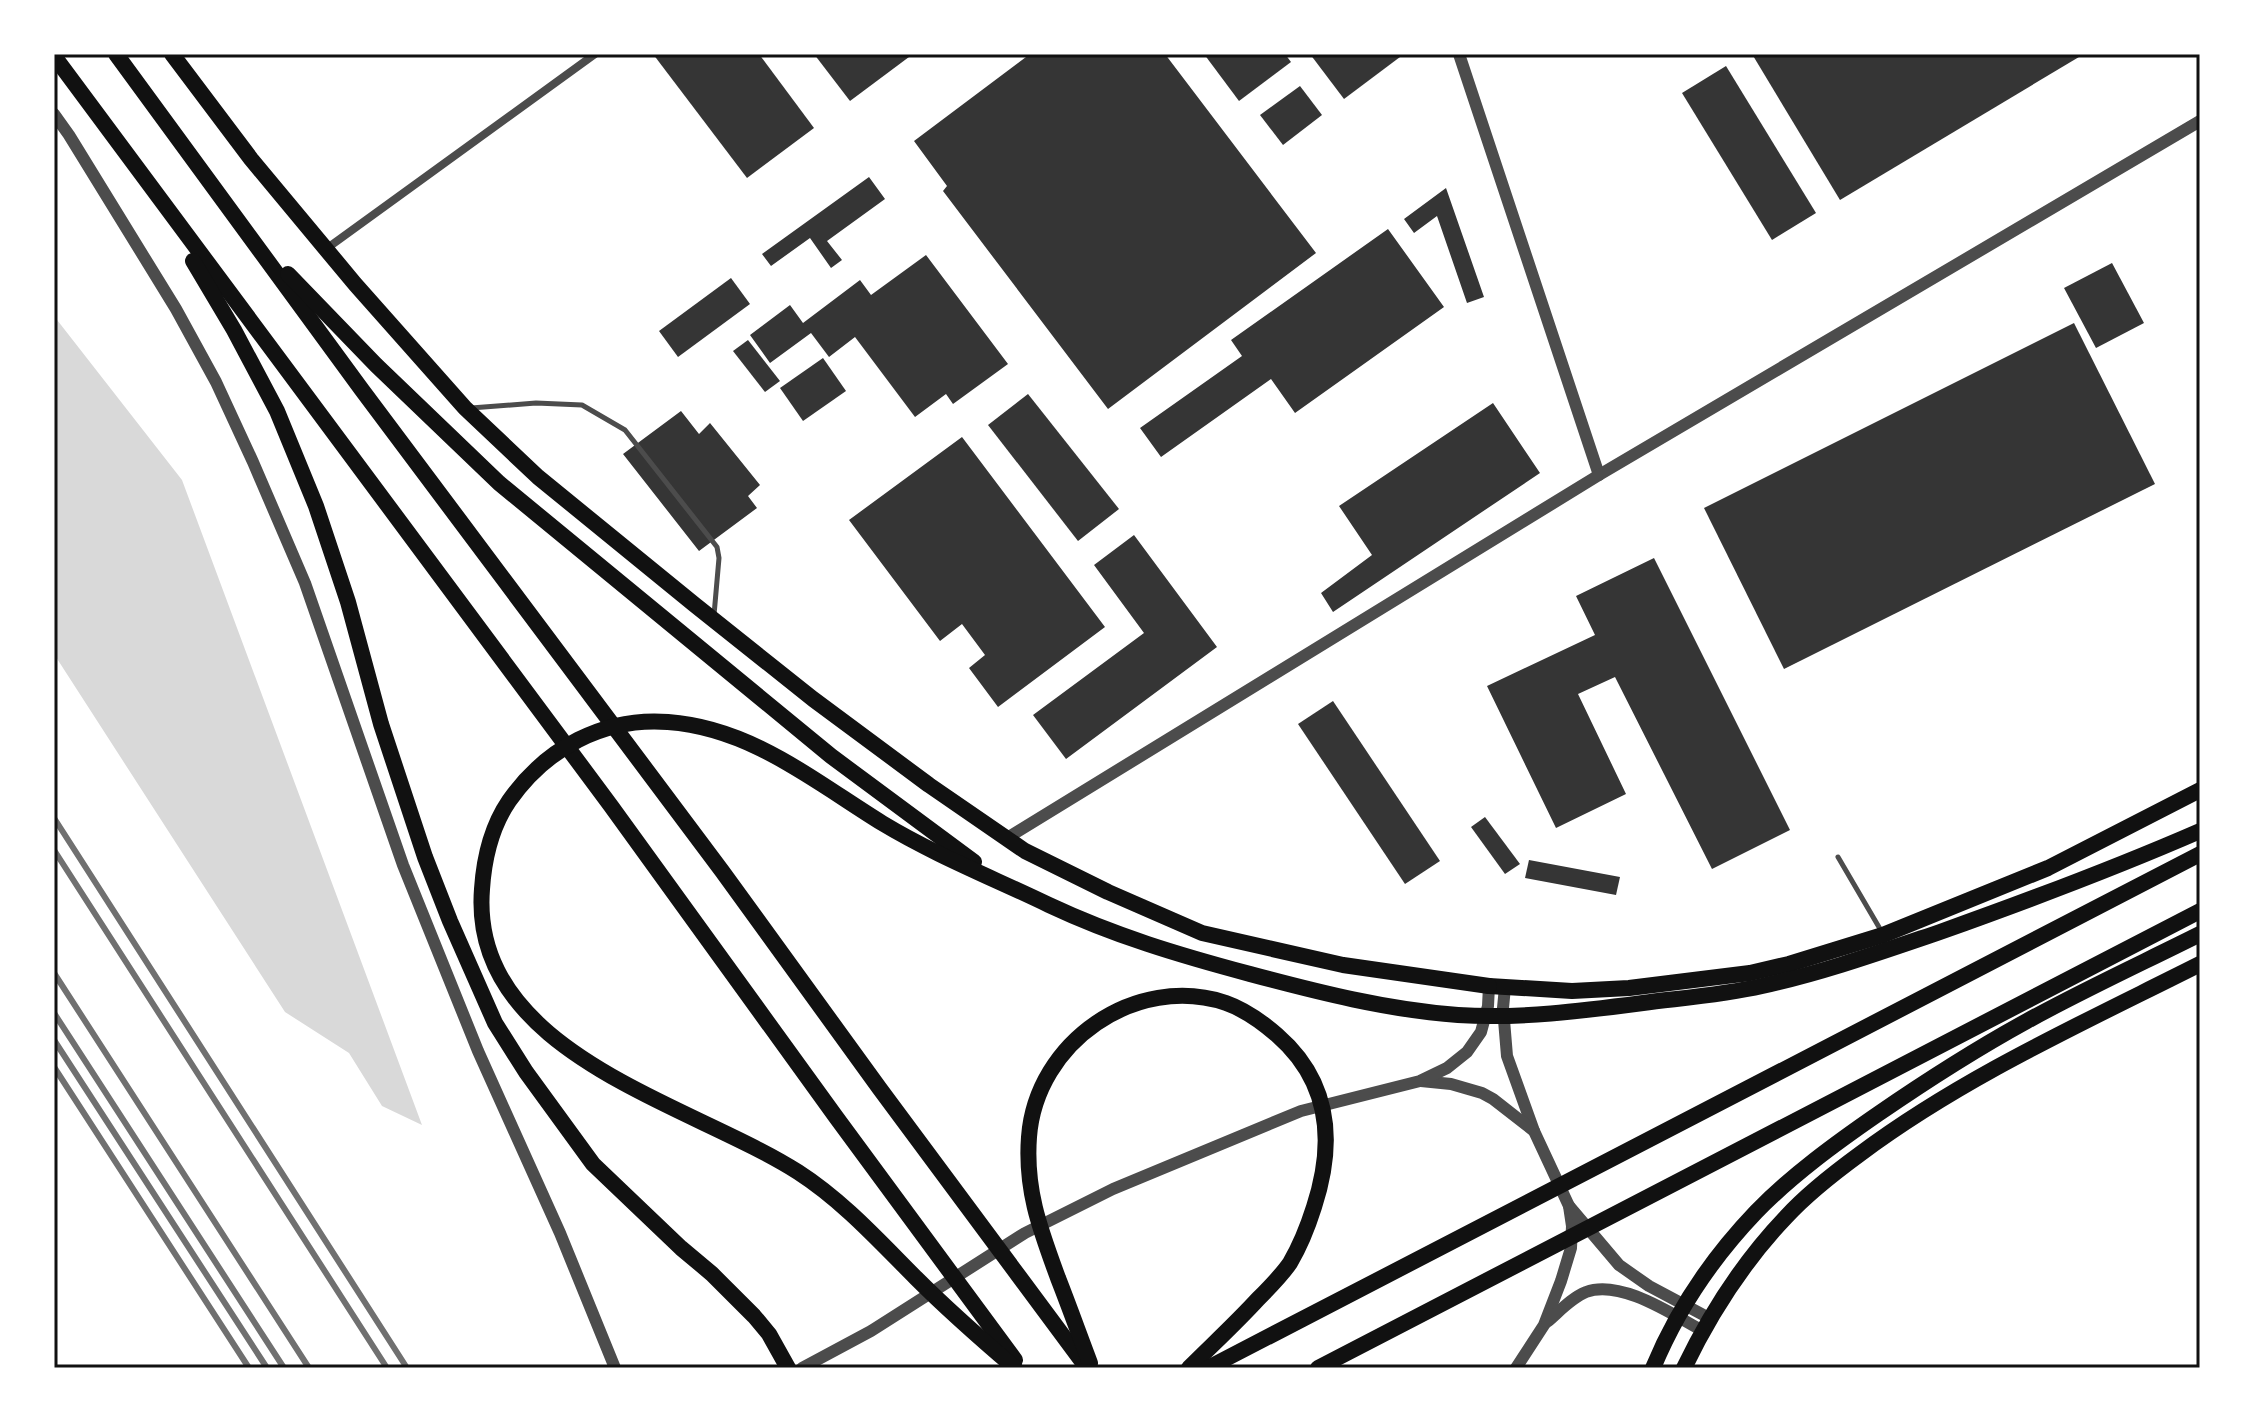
<svg xmlns="http://www.w3.org/2000/svg" width="2254" height="1422" font-family="'IBM Plex Serif',serif">
  <style>
    .water { fill: #d9d9d9 }
    .building { fill: #353535 }
    .lines { fill: none; stroke-linecap: round; stroke-linejoin: round }
    .service { stroke: #4c4c4c; stroke-width: 5 }
    .minor { stroke: #4c4c4c; stroke-width: 8 }
    .tertiary { stroke: #4c4c4c; stroke-width: 12 }
    .primary { stroke: #111; stroke-width: 16 }
    .trunk { stroke: #111; stroke-width: 16 }
    .rail { stroke: #707070; stroke-width: 6 }
    .neatline { fill: none; stroke: #111; stroke-width: 3 }
  </style>
  <rect width="100%" height="100%" fill="#fff"/>
  <!-- water -->
  <path class="water" d="M54,316L182,480L422,1125L382,1106L349,1053L285,1012L54,654Z"/>
  <!-- building -->
  <g class="building">
    <path d="M653,54H759L814,128L747,178Z"/>
    <path d="M814,54H913L850,101Z"/>
    <path d="M1030,54H1165L1316,253L1108,409L943,191L947,186L914,141Z"/>
    <path d="M1204,54H1285L1291,62L1239,101Z"/>
    <path d="M1310,54H1404L1344,99Z"/>
    <path d="M1752,54H2084L1840,200Z"/>
    <path d="M1726,66L1816,213L1772,240L1682,93Z"/>
    <path d="M1300,86L1322,115L1283,145L1260,115Z"/>
    <path d="M869,177L885,199L827,241L842,260L831,268L810,238L771,266L762,254Z"/>
    <path d="M1446,188L1484,297L1467,303L1437,216L1414,233L1404,219Z"/>
    <path d="M1388,229L1444,307L1295,413L1271,379L1161,457L1140,428L1242,356L1231,340Z"/>
    <path d="M926,255L1008,364L953,404L946,394L915,417L855,337L829,357L811,333L770,363L750,335L790,305L803,323L860,280L871,295Z"/>
    <path d="M2112,263L2144,323L2096,348L2064,288Z"/>
    <path d="M731,278L750,304L678,357L659,331Z"/>
    <path d="M2074,323L2155,484L1784,669L1704,508Z"/>
    <path d="M748,340L780,381L765,392L733,351Z"/>
    <path d="M823,358L846,391L803,421L780,388Z"/>
    <path d="M1028,394L1119,509L1078,541L988,425Z"/>
    <path d="M1493,403L1540,473L1333,612L1321,593L1372,555L1339,506Z"/>
    <path d="M681,411L699,434L710,423L760,485L748,496L757,508L699,551L623,454Z"/>
    <path d="M962,437L1105,627L998,707L969,668L985,655L962,624L940,641L849,520Z"/>
    <path d="M1134,535L1217,647L1066,759L1033,715L1144,633L1094,565Z"/>
    <path d="M1654,558L1790,830L1712,869L1615,677L1578,694L1626,794L1556,828L1487,686L1595,635L1576,596Z"/>
    <path d="M1333,701L1440,861L1405,884L1298,724Z"/>
    <path d="M1485,817L1520,864L1505,874L1471,827Z"/>
    <path d="M1529,860L1620,877L1616,895L1525,878Z"/>
  </g>
  <g class="lines">
    <!-- service -->
    <g class="service">
      <path d="M471,408L536,403L582,405L625,430L717,547L719,558L714,615"/>
      <path d="M1838,857L1883,934"/>
    </g>
    <!-- minor -->
    <path class="minor" d="M326,249L595,54"/>
    <!-- tertiary -->
    <g class="tertiary">
      <path d="M1459,54L1599,475"/>
      <path d="M54,114L69,135L176,309L216,382L253,462L305,583L403,865L478,1051L560,1233L615,1368"/>
      <path d="M1007,838L1599,475L2200,121"/>
      <path d="M1505,987L1503,1008L1507,1056L1534,1131"/>
      <path d="M1421,1081L1451,1084L1482,1093L1493,1099L1534,1131L1569,1206L1572,1226L1571,1248L1561,1281L1544,1325L1516,1368"/>
      <path d="M1569,1206L1619,1265L1649,1286L1711,1319"/>
      <path d="M1547,1322C1559,1312 1571,1298 1586,1292C1621,1279 1673,1315 1703,1331"/>
      <path d="M802,1368L871,1331L1025,1233L1113,1189L1301,1111L1420,1081L1447,1068L1467,1052L1481,1032L1488,1006L1489,986"/>
    </g>
    <!-- primary -->
    <g class="primary">
      <path d="M1489,986L1572,991L1629,988L1750,973L1789,964L1883,935L2048,868L2200,790"/>
      <path d="M1684,1368C1710,1314 1745,1260 1786,1217C1808,1193 1834,1173 1860,1154C1963,1077 2085,1022 2200,964"/>
    </g>
    <!-- trunk -->
    <g class="trunk">
      <path d="M116,54L362,390L722,871L880,1089L1087,1368"/>
      <path d="M172,54L251,159L355,284L465,408L538,477L695,605L813,699L929,785L1025,851L1108,892L1202,933L1343,965L1489,986"/>
      <path d="M54,56L611,806L836,1117L1015,1360"/>
      <path d="M193,261L234,330L277,411L316,506L348,602L381,724L425,857L450,921L495,1023L526,1072L593,1164L681,1248L712,1274L754,1316L769,1334L788,1368"/>
      <path d="M288,274L376,365L499,483L831,756L974,862"/>
      <path d="M1090,1363C1079,1334 1069,1306 1058,1278C1040,1229 1025,1190 1029,1137C1036,1042 1136,973 1226,1003C1246,1010 1262,1022 1277,1035C1331,1082 1335,1143 1314,1207C1308,1226 1300,1246 1290,1263C1281,1276 1269,1288 1258,1299C1236,1323 1212,1345 1189,1368"/>
      <path d="M1015,1368C981,1339 948,1310 916,1278C879,1241 843,1201 798,1172C690,1103 469,1053 482,889C484,859 492,826 509,801C546,748 604,717 668,722C751,728 814,781 882,823C935,855 993,878 1049,905C1115,936 1179,955 1250,974C1317,992 1388,1010 1458,1015C1520,1019 1582,1011 1643,1003C1682,998 1723,995 1762,986C1822,973 1881,952 1940,932C2027,901 2115,868 2200,831"/>
      <path d="M1208,1368L2200,854"/>
      <path d="M1318,1368L2200,911"/>
      <path d="M1653,1368C1677,1310 1713,1257 1756,1212C1792,1175 1836,1143 1878,1114C1926,1081 1976,1049 2027,1021C2083,990 2142,963 2200,934"/>
    </g>
    <!-- rail -->
    <g class="rail">
      <path d="M54,818L407,1368"/>
      <path d="M54,850L387,1368"/>
      <path d="M54,973L309,1368"/>
      <path d="M54,1013L284,1368"/>
      <path d="M54,1040L267,1368"/>
      <path d="M54,1067L249,1368"/>
    </g>
  </g>
  <!-- border -->
  <rect width="2254" height="1422" fill="none" stroke="#ffffff" stroke-width="112"/>
  <rect x="56" y="56" width="2142" height="1310" class="neatline"/>
</svg>
